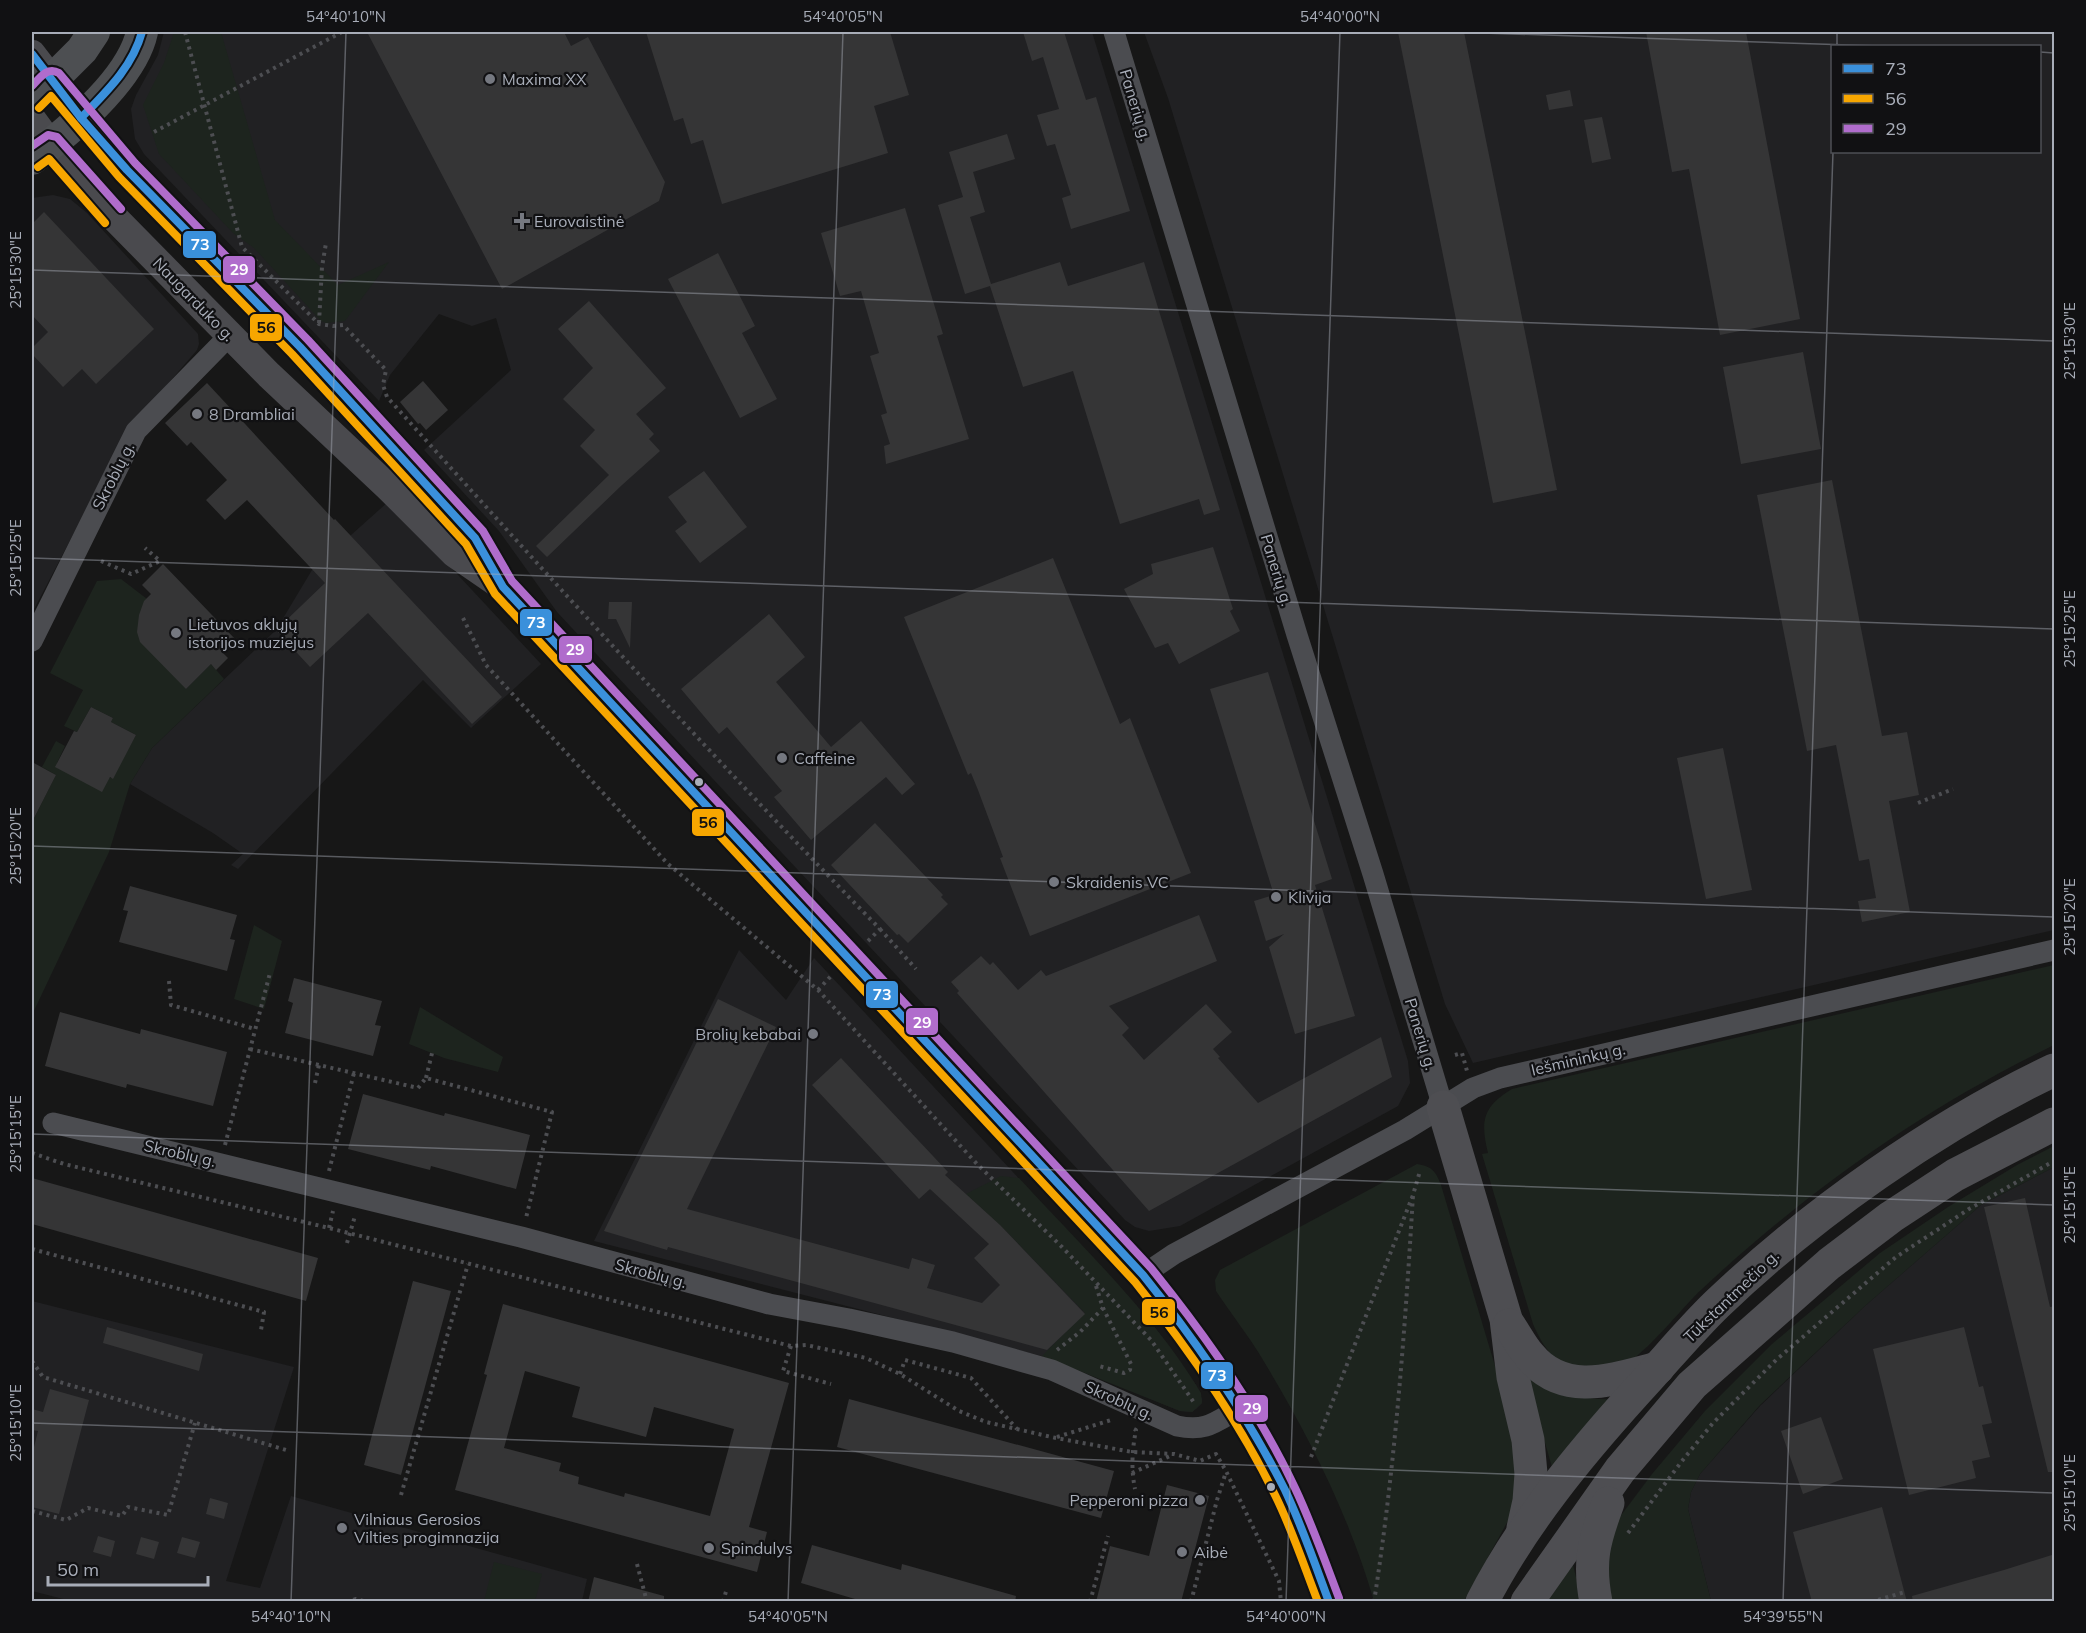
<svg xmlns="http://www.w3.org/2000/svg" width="2086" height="1633" font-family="Mulish,sans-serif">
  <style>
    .built { fill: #212123; fill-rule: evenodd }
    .green { fill: #1d241e }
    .building { fill: #353536; fill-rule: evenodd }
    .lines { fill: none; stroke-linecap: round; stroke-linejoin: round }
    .path { stroke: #4d4e52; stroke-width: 4; stroke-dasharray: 3 4.5; stroke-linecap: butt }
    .minor { stroke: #4b4c50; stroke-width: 21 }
    .secondary { stroke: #4a4a4e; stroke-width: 28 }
    .primary { stroke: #4d4f52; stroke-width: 32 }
    .trunk { stroke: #4e4e52; stroke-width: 33 }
    .bus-1-casing { stroke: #111113; stroke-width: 12 }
    .bus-2-casing { stroke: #111113; stroke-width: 12 }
    .bus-3-casing { stroke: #111113; stroke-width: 12 }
    .bus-1 { stroke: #3a90db; stroke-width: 8 }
    .bus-2 { stroke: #f7a600; stroke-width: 8 }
    .bus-3 { stroke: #b06ccc; stroke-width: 8 }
    .ticks { fill: none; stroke: #a8adb8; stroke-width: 1.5; stroke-opacity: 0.45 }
    .poi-dot { fill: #757880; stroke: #111113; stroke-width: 2 }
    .bus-dot { fill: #a8adb8; stroke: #111113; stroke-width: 2 }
    .labels { text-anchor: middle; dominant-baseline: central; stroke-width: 4.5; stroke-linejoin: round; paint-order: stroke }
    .poi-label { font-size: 16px; fill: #a8adb8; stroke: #111113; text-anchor: start }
    .street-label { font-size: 16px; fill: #a8adb8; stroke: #111113 }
    .line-badge { stroke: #111113; stroke-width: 2 }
    .badge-label { font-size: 16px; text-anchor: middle; font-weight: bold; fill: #fff }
    .pale-badge-label { font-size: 16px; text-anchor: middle; font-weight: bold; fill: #111 }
    .neatline { fill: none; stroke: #a8adb8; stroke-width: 2 }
    .ticks-label { font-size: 15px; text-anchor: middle; fill: #a8adb8 }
  </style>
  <rect width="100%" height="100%" fill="#171717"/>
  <!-- built -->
  <g class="built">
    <path d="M164,32H1092L1408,1061L1410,1083L1398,1106L1180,1226L1149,1231L1135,1227L1125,1220L557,612L499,531L424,450L511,370L496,318L472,326L439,314L390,375L379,401L144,154L135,139L131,109L136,95L158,55Z"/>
    <path d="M1144,32H2054V930L1473,1063L1445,1004L1168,98ZM1832,46H2040V152H1832Z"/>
    <path d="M53,195L70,199L87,213L198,334L199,344L197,350L128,430L32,613V198Z"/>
    <path d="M389,501L541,664L471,728L423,680L238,869L231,865L243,854L213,833L130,784L152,748L276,630L312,570Z"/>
    <path d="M739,950L786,1000L814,958L1128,1296L1156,1329L1196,1385L1202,1399V1403L1196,1409L1192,1412L1180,1411L1053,1359L594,1241Z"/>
    <path d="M2054,1167V1601H1711L1688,1509L1691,1492L1700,1474L1760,1406L1866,1305L1981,1205Z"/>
    <path d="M32,1301L294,1367L226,1581L260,1588L291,1496L587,1579L582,1601L75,1602L32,1591Z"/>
  </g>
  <!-- green -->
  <g class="green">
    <path d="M174,32H221L275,220L338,285L389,262L345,321L326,323L321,321L254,248L233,233L159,154L143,105L164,63Z"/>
    <path d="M121,579L147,599L186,689L211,664L224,679L152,748L130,784L109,852L32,1015V822L56,775L42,767L56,741L65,746L57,763L70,770L112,778L136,735L111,722L113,718L91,707L77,732L64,726L83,690L50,673L97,581Z"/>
    <path d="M254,925L282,941L264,1009L234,999Z"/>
    <path d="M2054,965V1045C1924,1108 1808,1190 1702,1289C1683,1306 1641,1361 1620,1366C1613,1367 1604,1367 1597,1368C1591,1368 1581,1370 1575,1369C1552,1362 1542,1344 1533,1324L1482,1154L1488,1153C1480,1120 1483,1107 1512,1089Z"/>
    <path d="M420,1007L503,1057L498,1072L444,1058L409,1044Z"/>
    <path d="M2054,1146V1167L1981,1205L1866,1305L1760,1405L1700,1474L1691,1492L1688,1509L1711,1601H1610L1606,1585L1613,1526L1652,1474L1705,1411L1772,1344L1880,1253L1948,1207L2017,1165Z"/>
    <path d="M1417,1164C1431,1166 1436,1171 1441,1185L1518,1443L1515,1508L1464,1601H1374C1348,1513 1310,1438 1263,1360C1249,1336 1231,1314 1216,1291L1215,1280L1220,1270Z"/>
    <path d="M1001,1176L1019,1178C1081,1246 1154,1314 1201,1393L1202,1403L1192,1412L1180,1411L1042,1356L1085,1313L1004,1229L966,1194Z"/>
    <path d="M1522,1363C1554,1383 1574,1402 1614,1399L1554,1474Z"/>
    <path d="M494,1562L542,1574L535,1601H484Z"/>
    <path d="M1573,1565L1582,1601L1547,1602Z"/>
  </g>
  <!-- building -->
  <g class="building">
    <path d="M367,32H564L571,46L588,37L665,182L659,201L502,289Z"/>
    <path d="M646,32H890L909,95L874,106L888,153L722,204L703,140L691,144L683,118L674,121Z"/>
    <path d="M1023,32H1064L1086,100L1096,97L1130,211L1071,229L1062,198L1071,195L1055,144L1047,146L1037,115L1059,109L1043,57L1032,61Z"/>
    <path d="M1398,32H1464L1557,490L1493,503Z"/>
    <path d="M1646,32H1746L1800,319L1720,335L1689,169L1672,172Z"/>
    <path d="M1570,90L1573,106L1549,110L1546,95Z"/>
    <path d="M1602,117L1611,159L1592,163L1584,120Z"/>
    <path d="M1007,134L1015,159L973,172L985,212L970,217L991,284L1060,262L1068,286L1144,262L1220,510L1204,515L1199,499L1120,524L1073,371L1023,387L990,286L965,294L938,205L963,197L949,152Z"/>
    <path d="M905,208L943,334L937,336L969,439L886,464L884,446L890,444L881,415L887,413L870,356L879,353L861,291L840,296L821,233Z"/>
    <path d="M44,212L154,329L96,384L82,369L63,387L32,354V348L48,332L32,315V224Z"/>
    <path d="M718,253L755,326L742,333L777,399L740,418L668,279Z"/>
    <path d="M589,301L666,388L636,414L654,434L649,439L660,451L622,485L547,557L536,546L609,475L580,446L595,430L563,399L593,368L558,329Z"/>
    <path d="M1803,352L1821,449L1741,464L1723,367Z"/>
    <path d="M423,381L448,410L426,430L420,423L418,424L400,402Z"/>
    <path d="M207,383L334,520L335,519L502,697L472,724L368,613L310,667L276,630L325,583L247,500L225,520L206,500L227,480L191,442L187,446L165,423Z"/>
    <path d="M704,471L747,527L700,563L675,531L687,522L668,497Z"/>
    <path d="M1832,480L1882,736L1907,732L1919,795L1889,801L1910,912L1862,922L1858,901L1876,898L1869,859L1859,861L1836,745L1807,751L1757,495Z"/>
    <path d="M1213,547L1233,609L1230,611L1240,631L1179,664L1168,643L1155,648L1124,589L1153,574L1151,564Z"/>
    <path d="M1053,558L1120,724L1130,718L1191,873L1030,936L1000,858L1003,857L978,790L971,773L968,775L904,617Z"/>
    <path d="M163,564L235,639L222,652L228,658L216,670L211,664L186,689L140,642L137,632L139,615L144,601L151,594L142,585Z"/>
    <path d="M609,602H632L630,648L616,619H608Z"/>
    <path d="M769,614L805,657L776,682L831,747L861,721L915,784L902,795L886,777L811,840L774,797L782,791L727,727L719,734L681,689Z"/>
    <path d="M1268,672L1332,879L1315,885L1355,1016L1295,1034L1269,947L1284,934L1266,941L1254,901L1274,895L1210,689Z"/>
    <path d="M91,707L113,718L111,722L136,735L113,779L110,777L102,792L55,767L74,731L77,732Z"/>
    <path d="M1723,748L1752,890L1706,899L1677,758Z"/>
    <path d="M32,762L56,775L32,822Z"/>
    <path d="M875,823L943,895L941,897L948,904L908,943L899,934L897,935L831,865Z"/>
    <path d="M130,886L237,915L230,939L235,940L227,971L119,942L128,911L123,910Z"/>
    <path d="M1199,915L1217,961L1109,1006L1129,1028L1122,1035L1144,1060L1206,1004L1232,1032L1213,1049L1220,1057L1218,1058L1258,1103L1381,1037L1392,1077L1149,1211L957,993L959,991L951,982L981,956L990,965L993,962L1018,990L1041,970L1046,976Z"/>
    <path d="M294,978L382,1001L375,1025L381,1026L373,1056L285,1033L293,1003L288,1001Z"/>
    <path d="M718,999L776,1027L687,1209L909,1269L912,1258L935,1265L927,1288L982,1303L1000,1285L974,1258L989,1244L930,1189L919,1199L812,1085L841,1058L948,1172L945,1175L1000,1225L1085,1314L1047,1350L668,1247L667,1250L604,1231Z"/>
    <path d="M60,1012L140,1034L141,1029L227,1052L213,1106L127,1084L126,1088L45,1066Z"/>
    <path d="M363,1094L444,1116L445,1113L530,1135L516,1189L431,1166L430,1170L348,1149Z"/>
    <path d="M32,1178L318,1258L306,1301L32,1224Z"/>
    <path d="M2025,1198L2050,1307L2055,1306V1472H2048L1984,1207Z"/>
    <path d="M413,1281L451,1291L401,1475L364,1465Z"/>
    <path d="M503,1304L789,1383L749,1527L767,1532L757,1572L455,1490L487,1375L484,1374ZM525,1371L580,1387L572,1417L646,1437L654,1407L734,1429L710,1516L625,1493L624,1497L578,1484L579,1477L559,1471L561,1463L504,1448Z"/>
    <path d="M107,1327L203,1354L199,1371L103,1343Z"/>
    <path d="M1964,1327L1979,1387L1983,1386L1992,1423L1982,1425L1990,1457L1972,1461L1976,1478L1909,1495L1873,1349Z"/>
    <path d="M50,1389L89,1400L59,1514L32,1507V1455L38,1431L32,1430V1409L43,1412Z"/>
    <path d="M849,1399L1114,1471L1101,1518L837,1447Z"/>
    <path d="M1821,1417L1843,1479L1803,1494L1781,1431Z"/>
    <path d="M1167,1485L1209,1496L1181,1602H1096L1110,1546L1149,1556Z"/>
    <path d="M210,1498L228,1503L224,1519L206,1514Z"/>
    <path d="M1882,1507L1907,1602H1812L1793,1532Z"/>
    <path d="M98,1536L115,1541L111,1557L93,1552Z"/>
    <path d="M141,1537L159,1542L154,1559L136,1554Z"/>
    <path d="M182,1537L200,1542L195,1558L177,1553Z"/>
    <path d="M812,1545L901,1570L902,1564L1016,1596L1015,1602H865L801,1583Z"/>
    <path d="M2055,1554V1602H1913L1912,1596L2004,1570Z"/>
    <path d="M594,1577L664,1596V1602H588Z"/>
  </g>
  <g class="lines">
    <!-- path -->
    <g class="path">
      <path d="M185,32L242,247L319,324L333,326L343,325L386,370L383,385L387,397C549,577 711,756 880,929L865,944"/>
      <path d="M154,132L342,32"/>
      <path d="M319,323L322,267L326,243"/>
      <path d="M101,561L131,574L160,561L145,548"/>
      <path d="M463,618L486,665L668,864L818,990L977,1164L1062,1247L1151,1340L1195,1404"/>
      <path d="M1918,803L1953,789"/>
      <path d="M880,929L916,969"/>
      <path d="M169,981L171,1005L255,1029"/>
      <path d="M818,990L831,976"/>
      <path d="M250,1049L418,1088L426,1078L552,1112L526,1218"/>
      <path d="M1455,1055L1462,1053L1467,1071"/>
      <path d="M426,1078L433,1049"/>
      <path d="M315,1083L319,1065"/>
      <path d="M225,1145L270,973"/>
      <path d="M32,1153L64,1164L329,1228L791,1346L806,1345L866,1358L900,1374L959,1411L986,1422L1056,1438L1132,1452L1174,1454L1200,1461L1216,1454L1226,1471L1279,1581L1281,1602"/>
      <path d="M329,1171L354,1073"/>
      <path d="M329,1228L333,1211"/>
      <path d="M347,1243L355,1216"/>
      <path d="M32,1249L264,1312L261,1330"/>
      <path d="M1096,1286L1103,1308L1131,1364L1130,1370L1124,1373L1099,1366"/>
      <path d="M791,1346L783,1371L831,1384"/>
      <path d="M1057,1350L1080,1332L1103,1308"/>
      <path d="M32,1361L43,1377L286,1450"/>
      <path d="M900,1374L905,1360L971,1378L1017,1429"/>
      <path d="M1134,1429L1136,1430C1132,1450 1131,1469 1135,1489"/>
      <path d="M1057,1437L1111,1420L1113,1421"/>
      <path d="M1311,1457L1413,1195L1420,1171"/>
      <path d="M1132,1473L1172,1455"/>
      <path d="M401,1495L468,1264"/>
      <path d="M32,1511L66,1520L88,1508L122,1516L128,1507L168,1515L195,1423"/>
      <path d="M1628,1533L1682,1461L1713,1423L1776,1360L1896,1257L1969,1209L2054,1161"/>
      <path d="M637,1564L647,1602"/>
      <path d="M293,1602H303"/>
      <path d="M346,1602L356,1599L368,1602"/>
      <path d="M723,1602L727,1588"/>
      <path d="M1090,1602L1108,1536"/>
      <path d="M1191,1602L1217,1500L1226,1472"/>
      <path d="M1374,1602C1395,1467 1405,1331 1413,1195"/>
      <path d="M1871,1602L1905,1592"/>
    </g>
    <!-- minor -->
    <g class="minor">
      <path d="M1114,32L1297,635L1373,874L1443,1107"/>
      <path d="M32,641L136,431L229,336"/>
      <path d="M53,1123L521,1237L769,1304L849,1319L953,1342L1052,1370L1177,1426C1207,1432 1215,1422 1240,1408"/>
      <path d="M1143,1275L1174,1254L1405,1130L1473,1088L1500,1078L2054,950"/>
    </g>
    <!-- secondary -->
    <g class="secondary">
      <path d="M32,54L81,118L127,170L300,347L475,538L500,583"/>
      <path d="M32,119L51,145L96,199L269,375L389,488L455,554L503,587L1143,1275C1198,1342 1246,1413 1285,1491C1302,1527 1315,1565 1329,1602"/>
    </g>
    <!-- primary -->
    <g class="primary">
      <path d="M32,100L82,50L94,32"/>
      <path d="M32,159C69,131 132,79 142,32"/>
    </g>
    <!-- trunk -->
    <g class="trunk">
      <path d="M1443,1107L1506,1319L1513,1377L1528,1440L1531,1474L1529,1501L1523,1528"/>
      <path d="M1509,1325C1516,1335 1522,1347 1530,1356C1564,1398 1615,1379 1658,1368"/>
      <path d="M1482,1602C1522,1524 1579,1455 1637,1391C1664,1362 1689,1331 1717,1304C1812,1213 1936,1126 2054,1070"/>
      <path d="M1527,1602L1620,1470L1692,1385L1829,1264L1891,1217L1955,1175L2054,1124"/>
      <path d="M1596,1602C1588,1562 1594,1540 1608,1503"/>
    </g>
    <!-- bus-1 casing -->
    <g class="bus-1-casing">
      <g id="bus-1">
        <path d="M32,54L81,118L127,170L300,347L475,538L503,587L1143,1275C1197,1342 1246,1413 1285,1490C1302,1526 1315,1564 1329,1602"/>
        <path d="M81,118C106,92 132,68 142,32"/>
      </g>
    </g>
    <!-- bus-2 casing -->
    <g class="bus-2-casing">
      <g id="bus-2">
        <path d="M39,108L51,96L119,177L292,354L466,544L495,594L1135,1282C1188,1348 1238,1419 1275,1495C1292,1529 1304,1566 1318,1602"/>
        <path d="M38,167L49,159L105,223"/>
      </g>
    </g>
    <!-- bus-3 casing -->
    <g class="bus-3-casing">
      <g id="bus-3">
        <path d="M32,86C40,78 47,66 59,73L135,163L308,340L483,531L512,581L1151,1268C1206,1336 1258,1409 1295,1488C1312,1524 1325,1561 1339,1598"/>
        <path d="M32,146L48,135L57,137L121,209"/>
      </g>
    </g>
    <!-- bus-1 -->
    <use href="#bus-1" class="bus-1"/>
    <!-- bus-2 -->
    <use href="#bus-2" class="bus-2"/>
    <!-- bus-3 -->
    <use href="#bus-3" class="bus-3"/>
  </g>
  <!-- ticks -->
  <path class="ticks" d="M1452,32L1881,46M1837,46V32M2040,52L2054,53M32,270L2054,341M32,558L2054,629M32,846L2054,917M32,1134L2054,1205M32,1423L2054,1493M291,1602L346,32M788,1602L843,32M1286,1602L1340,32M1783,1602L1833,152"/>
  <!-- markers -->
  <g class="poi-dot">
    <circle cx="490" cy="79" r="6"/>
    <path d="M519 212h6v6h6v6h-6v6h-6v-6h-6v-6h6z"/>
    <circle cx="197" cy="414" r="6"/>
    <circle cx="176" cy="633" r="6"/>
    <circle cx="782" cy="758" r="6"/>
    <circle cx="1054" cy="882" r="6"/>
    <circle cx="1276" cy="897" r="6"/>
    <circle cx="813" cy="1034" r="6"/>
    <circle cx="1200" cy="1500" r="6"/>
    <circle cx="342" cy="1528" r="6"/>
    <circle cx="709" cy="1548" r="6"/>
    <circle cx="1182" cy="1552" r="6"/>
  </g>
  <g class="bus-dot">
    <circle cx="699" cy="782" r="5"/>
    <circle cx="1271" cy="1487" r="5"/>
  </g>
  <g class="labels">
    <!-- poi labels -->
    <g class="poi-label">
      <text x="502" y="79">Maxima XX</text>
      <text x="534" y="221">Eurovaistinė</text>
      <text x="209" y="414">8 Drambliai</text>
      <text x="188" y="624">Lietuvos aklųjų<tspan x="188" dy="18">istorijos muziejus</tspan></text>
      <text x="794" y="758">Caffeine</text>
      <text x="1066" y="882">Skraidenis VC</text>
      <text x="1288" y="897">Klivija</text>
      <text x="801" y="1034" text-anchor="end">Brolių kebabai</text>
      <text x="1188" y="1500" text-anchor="end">Pepperoni pizza</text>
      <text x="354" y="1519">Vilniaus Gerosios<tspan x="354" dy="18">Vilties progimnazija</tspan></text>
      <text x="721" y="1548">Spindulys</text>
      <text x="1194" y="1552">Aibė</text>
    </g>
    <!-- street labels -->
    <g class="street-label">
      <text transform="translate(1136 105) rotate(73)">Panerių g.</text>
      <text transform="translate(194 299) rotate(46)">Naugarduko g.</text>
      <text transform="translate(113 476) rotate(-63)">Skroblų g.</text>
      <text transform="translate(1277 570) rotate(73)">Panerių g.</text>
      <text transform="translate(1421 1034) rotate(73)">Panerių g.</text>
      <text transform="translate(1578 1059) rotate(-13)">Iešmininkų g.</text>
      <text transform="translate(180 1153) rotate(13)">Skroblų g.</text>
      <text transform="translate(651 1273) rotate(15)">Skroblų g.</text>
      <text transform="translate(1731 1296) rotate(-44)">Tūkstantmečio g.</text>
      <text transform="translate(1119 1400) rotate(24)">Skroblų g.</text>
    </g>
  </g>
  <g class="line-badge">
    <rect x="182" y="230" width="35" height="29" rx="6" fill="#3a90db"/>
    <rect x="222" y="255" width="34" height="29" rx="6" fill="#b06ccc"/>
    <rect x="249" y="313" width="34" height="29" rx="6" fill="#f7a600"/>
    <rect x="519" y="608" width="34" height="29" rx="6" fill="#3a90db"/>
    <rect x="558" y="635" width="35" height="29" rx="6" fill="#b06ccc"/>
    <rect x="691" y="808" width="34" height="29" rx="6" fill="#f7a600"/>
    <rect x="865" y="980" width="34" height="29" rx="6" fill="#3a90db"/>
    <rect x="905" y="1007" width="34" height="29" rx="6" fill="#b06ccc"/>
    <rect x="1141" y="1298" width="35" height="28" rx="6" fill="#f7a600"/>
    <rect x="1200" y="1361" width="34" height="29" rx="6" fill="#3a90db"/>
    <rect x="1234" y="1394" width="35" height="29" rx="6" fill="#b06ccc"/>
  </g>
  <g class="badge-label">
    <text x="200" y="250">73</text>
    <text x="239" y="275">29</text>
    <text x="536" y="628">73</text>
    <text x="575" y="655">29</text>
    <text x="882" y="1000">73</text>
    <text x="922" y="1028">29</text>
    <text x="1217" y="1381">73</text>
    <text x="1252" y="1414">29</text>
  </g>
  <g class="pale-badge-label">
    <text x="266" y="333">56</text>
    <text x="708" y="828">56</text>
    <text x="1159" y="1318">56</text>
  </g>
  <!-- border -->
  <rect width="2086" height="1633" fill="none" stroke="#111113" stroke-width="66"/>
  <!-- legend -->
  <rect x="1831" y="45" width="210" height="108" fill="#111113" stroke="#4d4f55" stroke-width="1.5"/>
  <rect x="1843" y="64" width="30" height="9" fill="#3a90db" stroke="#4d4f55" stroke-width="1.5"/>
  <text x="1885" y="75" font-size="18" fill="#a8adb8">73</text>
  <rect x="1843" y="94" width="30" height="9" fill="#f7a600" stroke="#4d4f55" stroke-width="1.5"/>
  <text x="1885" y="105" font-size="18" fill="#a8adb8">56</text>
  <rect x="1843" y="124" width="30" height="9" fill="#b06ccc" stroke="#4d4f55" stroke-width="1.5"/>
  <text x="1885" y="135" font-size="18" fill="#a8adb8">29</text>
  <!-- scale -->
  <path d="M48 1576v9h160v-9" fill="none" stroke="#a8adb8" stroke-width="3"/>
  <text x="57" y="1576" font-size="18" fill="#a8adb8" stroke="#111113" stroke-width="4.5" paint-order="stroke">50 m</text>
  <rect x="33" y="33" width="2020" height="1567" class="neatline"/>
  <g class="ticks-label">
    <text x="346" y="22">54°40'10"N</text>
    <text x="843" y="22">54°40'05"N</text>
    <text x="1340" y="22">54°40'00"N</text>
    <text transform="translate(16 270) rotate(-90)" y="5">25°15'30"E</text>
    <text transform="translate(2070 341) rotate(-90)" y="5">25°15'30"E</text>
    <text transform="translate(16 558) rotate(-90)" y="5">25°15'25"E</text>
    <text transform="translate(2070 629) rotate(-90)" y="5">25°15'25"E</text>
    <text transform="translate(16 846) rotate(-90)" y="5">25°15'20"E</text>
    <text transform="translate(2070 917) rotate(-90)" y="5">25°15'20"E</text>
    <text transform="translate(16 1134) rotate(-90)" y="5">25°15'15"E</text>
    <text transform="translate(2070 1205) rotate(-90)" y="5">25°15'15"E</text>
    <text transform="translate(16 1423) rotate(-90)" y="5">25°15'10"E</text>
    <text transform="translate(2070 1493) rotate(-90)" y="5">25°15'10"E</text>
    <text x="291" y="1622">54°40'10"N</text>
    <text x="788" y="1622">54°40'05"N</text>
    <text x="1286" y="1622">54°40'00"N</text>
    <text x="1783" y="1622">54°39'55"N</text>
  </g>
</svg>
